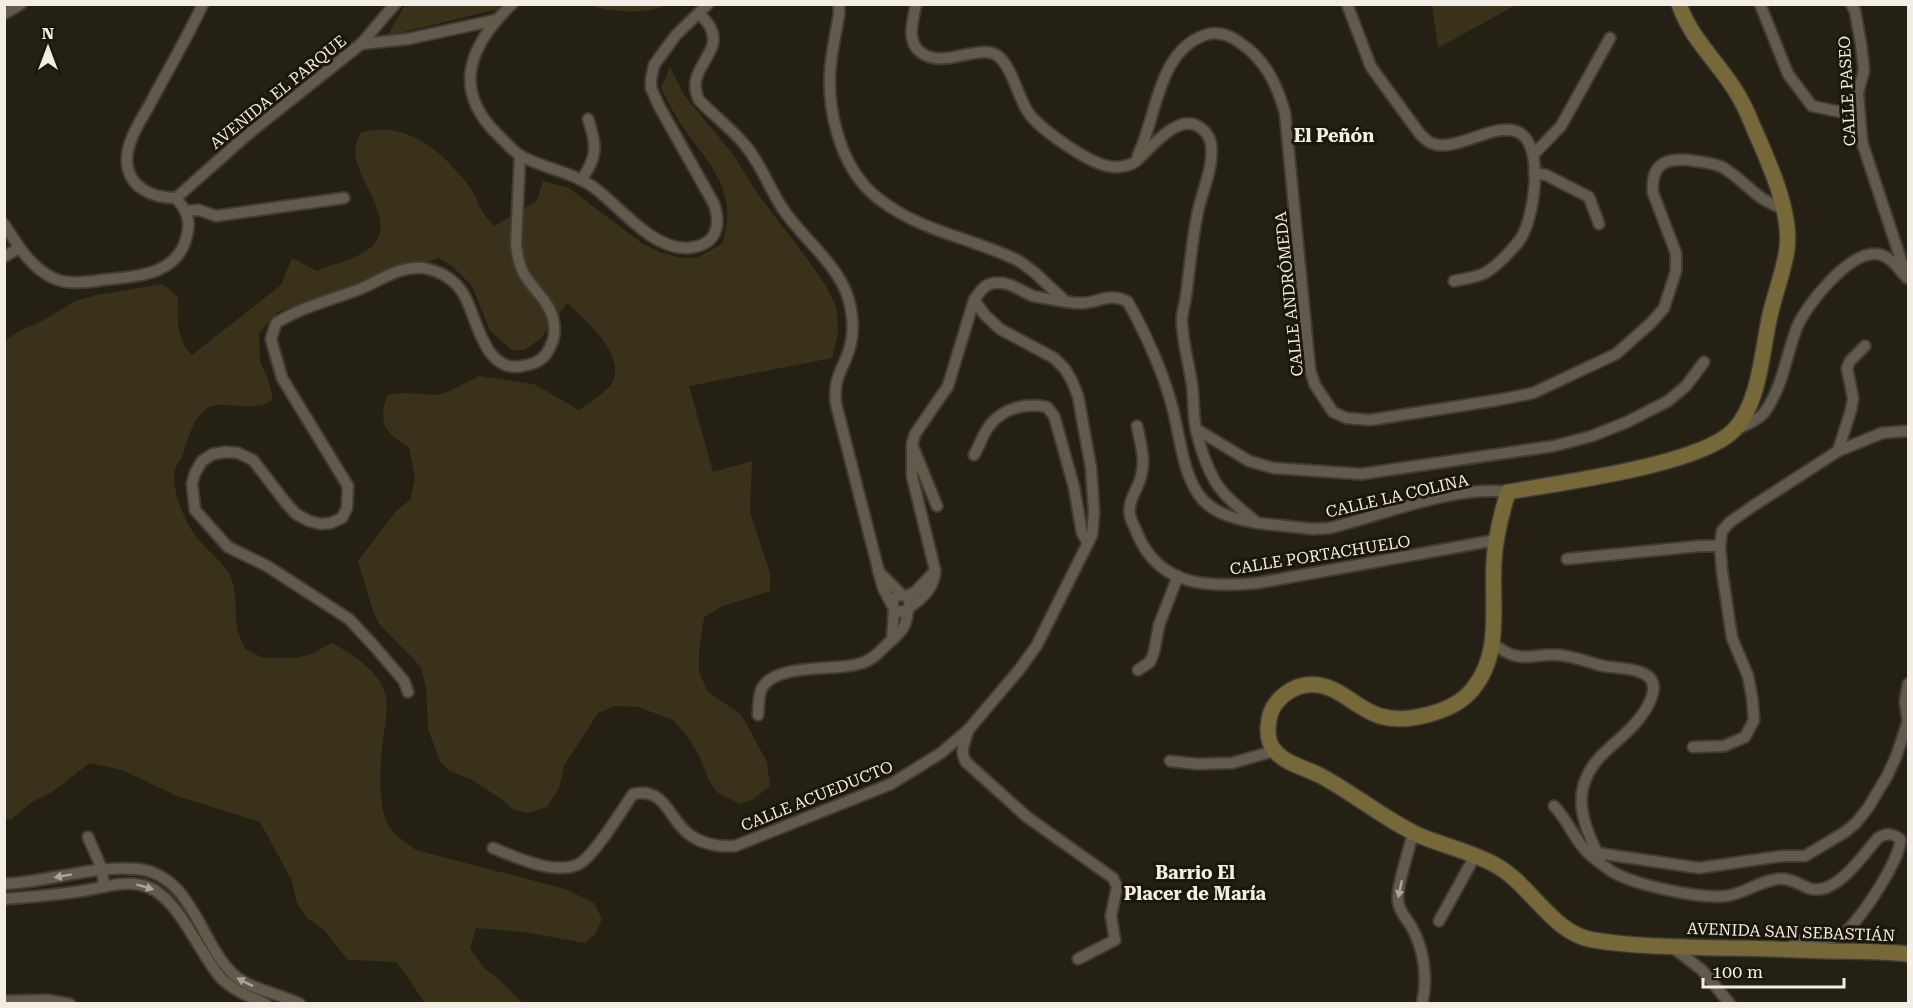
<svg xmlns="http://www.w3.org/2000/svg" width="1913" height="1008" font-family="'Roboto Serif',serif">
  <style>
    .green { fill: #3a311a }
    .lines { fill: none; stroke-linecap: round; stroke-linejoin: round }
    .street-casing { stroke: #403c34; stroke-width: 14 }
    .secondary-casing { stroke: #403c34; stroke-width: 18 }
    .street { stroke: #615b4e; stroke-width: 10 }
    .secondary { stroke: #77683a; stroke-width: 15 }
    .oneway { fill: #aaa49a }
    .labels { text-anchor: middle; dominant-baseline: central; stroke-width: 6; stroke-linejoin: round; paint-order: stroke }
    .street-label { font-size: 16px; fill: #f2eee6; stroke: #1b170b }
    .neighbourhood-label { font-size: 18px; font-weight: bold; fill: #f2eee6; stroke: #1b170b }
  </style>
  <rect width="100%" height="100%" fill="#252014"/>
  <!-- green -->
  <g class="green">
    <path d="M405,5V4L502,5L498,9L387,36Z"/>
    <path d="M588,5L666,4V5C646,15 610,12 588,5Z"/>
    <path d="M1432,5V4L1516,5L1438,48Z"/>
    <path d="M670,67L684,95L732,153L757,193L808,260L826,286L837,309L838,334L832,358L689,386L713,472L752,461L750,512L770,573V591L723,606L704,617L699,651V672L708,692L739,713L745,721L767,762L770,786L752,800L740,804L718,793L709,781L699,755L686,735L673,720L638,707L615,706L598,713L564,766L559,788L547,807L528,813L514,810L500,798L472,780L448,770L440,761L428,729L426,688L421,667L379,624L372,608L358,561L396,511L410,500L415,478L409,447C384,432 378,424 387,395L406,393L437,395L448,392L479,376L534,384L579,410C587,404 607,392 612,383C627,356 585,319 567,303L541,338L525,350H512L490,331L472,286L452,266L439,258L278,312L259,333L260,362L268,379L273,400C251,414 221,398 206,409C194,417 187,441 183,454C182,460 176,464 175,470C171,490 184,519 195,535C205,549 220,559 229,573C237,587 235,612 237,627C238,634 242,642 245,649L263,658H295L309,655L332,643C353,655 377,669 385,693C389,708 385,725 383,739C380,760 377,808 389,826C395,836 407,843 416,850L565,889L594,903L602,919L595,935L585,943L524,932L476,928L470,948L483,967L503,983L522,1003H425L397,962L348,960L324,930L307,918L297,903L291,879L260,822L177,796L122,770L90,763L52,792L32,802L12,819L5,820V340L18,332L46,319L75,301L97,295L162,284L178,296C178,320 175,337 192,355L281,285L292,258L317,271C331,265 347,261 361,254C408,230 356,184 355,151C355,145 359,138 360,133C407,118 446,155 472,190C476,197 478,205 482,211C485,217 490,221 494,226L537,201L543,181L569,188L643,244L660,252L681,258H697L722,244C726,231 728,220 727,207C723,171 691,143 674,113C669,105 666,96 661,88Z"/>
  </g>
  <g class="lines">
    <!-- street casing -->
    <g class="street-casing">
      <g id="street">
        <path d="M512,4C470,45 451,88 497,134C505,141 512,151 521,156C545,169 574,172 596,189C621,208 652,249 687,248C715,246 722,228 714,204L659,106L651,88V80L654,65L676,35L708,4"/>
        <path d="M839,4V14C836,34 831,53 830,73C828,110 839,156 864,185C873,196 888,206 900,213C937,234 981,242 1019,261L1034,272L1064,300"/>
        <path d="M1347,4L1371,67L1420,134C1423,137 1427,141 1431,143C1456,154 1497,119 1520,133C1545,148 1534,221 1519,241C1510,252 1497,266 1485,273C1477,277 1464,279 1454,281"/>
        <path d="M1760,4L1788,74L1812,106L1860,116"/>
        <path d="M1851,4L1855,11L1861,44L1864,70L1858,93L1862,142L1907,278"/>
        <path d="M699,13C703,18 709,23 711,29C723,54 684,69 699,100C714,116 731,128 745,145C762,165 770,191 785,212C807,243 846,271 851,310C853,321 853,336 850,347C843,371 833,376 836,404L883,588L894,609L899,612L908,610L910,601L906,596L898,595L893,600V606"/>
        <path d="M4,14L21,4"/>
        <path d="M361,44L408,39L496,20"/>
        <path d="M1138,155C1157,117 1157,52 1205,35C1217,31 1229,35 1239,42C1265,59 1277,84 1285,113L1310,370L1315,385L1333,412L1346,418L1370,420L1498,400L1533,393L1616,354L1651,323L1664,308L1676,271V253L1653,193C1650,162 1668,157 1695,161C1704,162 1713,163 1722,167C1737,175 1749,190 1763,199C1770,203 1777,206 1784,210"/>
        <path d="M1533,155L1561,126L1610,38"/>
        <path d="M1534,173L1546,175L1589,197L1599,224"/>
        <path d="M581,180C598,157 597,145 588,119"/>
        <path d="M176,198L247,135L361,44L395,4"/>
        <path d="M176,198C153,198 128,188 127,161C126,141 142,119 151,102C168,70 187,38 203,4"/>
        <path d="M187,211L199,210L216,216L344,198"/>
        <path d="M4,224C17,244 30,267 53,278C67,285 87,282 102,280C137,276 178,276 187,235C191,219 186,210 176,198"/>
        <path d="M4,257L19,248"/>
        <path d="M1137,426C1140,441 1146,461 1141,476C1138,490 1127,500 1130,516C1131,521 1135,527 1137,533C1159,587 1207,587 1258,583L1496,540"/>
        <path d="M1196,429L1249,461L1273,468L1361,474L1554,446L1592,436L1627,422L1668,401L1686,386L1704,362"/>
        <path d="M1737,429C1746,425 1757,421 1764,413C1783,387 1786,356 1797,327C1807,304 1848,253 1875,254C1888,254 1897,266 1904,275"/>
        <path d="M913,447L937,506"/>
        <path d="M1838,451L1851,410L1853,398L1847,368L1850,361L1865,346"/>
        <path d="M974,455C980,445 983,433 990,425C1004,407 1027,403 1047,407L1054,416L1057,426L1074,487L1082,533L1088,543"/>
        <path d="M1257,523L1313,529L1330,528C1383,515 1454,485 1508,492"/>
        <path d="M1567,559L1700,546H1720"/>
        <path d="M878,571L901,594"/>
        <path d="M906,596L915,592L935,571"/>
        <path d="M910,607C923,598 935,587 935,570L912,476V444L915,434L948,386L974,300C980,292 984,284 994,283C1009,281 1021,291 1033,296C1041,298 1071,303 1079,303C1098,304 1108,291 1128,302C1145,333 1160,364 1170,399C1180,430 1181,476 1203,500C1217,515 1237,519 1257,523C1243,510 1225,498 1215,481C1207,467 1200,447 1196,430C1193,416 1194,400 1192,385C1189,364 1183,344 1182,323C1181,314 1185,305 1186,296C1190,268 1192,238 1198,211C1203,189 1214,166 1211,144C1210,138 1207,133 1202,129C1179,109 1150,150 1135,162C1129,166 1121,167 1114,167C1093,167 1039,129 1028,112C1018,97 1012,67 998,56C979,43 947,68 923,54C905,43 913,21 916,4"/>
        <path d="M892,640L894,609"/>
        <path d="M1493,644C1501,649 1508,655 1517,656C1531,659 1545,653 1558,655C1573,656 1588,662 1603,666C1617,669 1658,666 1653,692C1650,706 1639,720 1629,730C1619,740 1608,748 1599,758C1569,792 1583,823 1600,859"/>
        <path d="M1138,670L1150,662L1154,652L1159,625L1178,576"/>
        <path d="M1908,684L1905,701L1908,722"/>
        <path d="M408,692L404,681L375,647L349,619L267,566L228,547L195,510L192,484L195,473L202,461L213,454L226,452L238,453L253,460L286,503L296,514L309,521L321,524L331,523L342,518L347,508L348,486L282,378L271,339L276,323C302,307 331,300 360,289C381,280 404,263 428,269C444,273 456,281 464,295C477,317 484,374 522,366C531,365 541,361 546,354C552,346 556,334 554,324C552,304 534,291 524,274C519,265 517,254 516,244L520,155"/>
        <path d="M758,715C759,707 758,696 762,688C776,662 838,672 862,663C875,659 881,649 891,641C903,630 906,627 908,610"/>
        <path d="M969,729C965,741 959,751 966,762L1027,817L1113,878L1117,887L1111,916L1115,940L1078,959"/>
        <path d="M1693,747L1724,746L1745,737L1754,720L1752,697L1748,676L1732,638L1722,571L1720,546L1722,531L1730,522L1753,506L1838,451L1882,433L1908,431"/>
        <path d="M1170,761L1197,764L1232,763L1274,751"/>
        <path d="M1554,806C1568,820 1574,840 1589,854C1596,860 1604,866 1611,871C1634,885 1699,899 1726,896C1742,894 1757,883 1773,880C1786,876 1797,883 1808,888C1835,898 1862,856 1878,838C1887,833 1892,833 1900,839C1903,856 1856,928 1840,936C1827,942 1811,936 1798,941C1794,942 1790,947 1787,950"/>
        <path d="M1413,833C1410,847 1396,888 1398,901C1399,911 1406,918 1411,926C1424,948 1428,979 1422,1004"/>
        <path d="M88,837L102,869L104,887"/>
        <path d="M493,848C515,857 555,876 579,864C595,855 622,810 633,794C667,787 668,820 690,835C704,845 719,847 735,846L891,784L941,753L969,729L1019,670L1037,645L1092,535L1094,512L1091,468L1078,396L1072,381L1065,369L1054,358L1000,329L985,315L974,300"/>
        <path d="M1597,853L1699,868L1782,856H1805L1845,832L1856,823L1868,808L1887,776L1896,757L1908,721"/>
        <path d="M4,884C49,882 92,865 137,869C192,874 200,943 233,974C250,990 279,993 300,1004"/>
        <path d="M4,899C30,897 56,895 82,891C101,888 121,881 141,885C177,891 199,955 222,979C234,991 251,997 266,1004"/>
        <path d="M1439,921L1475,856"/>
        <path d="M1672,947L1702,970L1730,1004"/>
        <path d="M4,1001L47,1000L70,1004"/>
      </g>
    </g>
    <!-- secondary casing -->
    <g class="secondary-casing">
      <path id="secondary" d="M1679,4C1690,37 1715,59 1733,87C1741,99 1747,111 1752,124C1767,159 1792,210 1787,249C1784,271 1775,293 1770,315C1762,350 1760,403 1734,430C1701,465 1559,483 1508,492C1501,515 1495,538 1494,561C1491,606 1503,653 1472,690C1454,712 1407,724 1380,716C1354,708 1336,681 1306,685C1296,686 1284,693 1277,702C1267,713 1264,740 1275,751C1286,764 1306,768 1321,776C1353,793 1383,818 1416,834C1442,846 1472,851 1497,866C1532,886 1552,933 1593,940C1637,947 1683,947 1727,948C1760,948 1794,950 1827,951C1854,951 1882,951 1908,954"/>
    </g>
    <!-- street -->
    <use href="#street" class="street"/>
    <!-- secondary -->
    <use href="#secondary" class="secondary"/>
  </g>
  <!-- one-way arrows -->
  <defs><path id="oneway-solid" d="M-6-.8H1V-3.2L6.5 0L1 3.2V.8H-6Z" transform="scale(1.5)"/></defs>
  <g class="oneway">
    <use href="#oneway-solid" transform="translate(63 876) rotate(170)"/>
    <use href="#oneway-solid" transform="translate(145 887) rotate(17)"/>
    <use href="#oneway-solid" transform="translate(1400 889) rotate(102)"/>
    <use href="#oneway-solid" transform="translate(245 982) rotate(-153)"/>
  </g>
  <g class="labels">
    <!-- street labels -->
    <g class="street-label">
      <text transform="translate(1847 91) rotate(-93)">CALLE PASEO</text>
      <text transform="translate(278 92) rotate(-39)">AVENIDA EL PARQUE</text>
      <text transform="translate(1289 294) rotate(-96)">CALLE ANDRÓMEDA</text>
      <text transform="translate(1397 496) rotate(-13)">CALLE LA COLINA</text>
      <text transform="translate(1320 555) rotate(-9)">CALLE PORTACHUELO</text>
      <text transform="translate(817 796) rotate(-22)">CALLE ACUEDUCTO</text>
      <text transform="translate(1791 932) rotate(2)">AVENIDA SAN SEBASTIÁN</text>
    </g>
    <!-- neighbourhood labels -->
    <g class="neighbourhood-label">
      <text x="1334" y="135">El Peñón</text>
      <text x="1195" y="872">Barrio El<tspan x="1195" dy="21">Placer de María</tspan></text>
    </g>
  </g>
  <!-- border -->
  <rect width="1913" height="1008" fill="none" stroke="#f2eee6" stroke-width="12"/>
  <!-- north arrow -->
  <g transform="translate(48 48)" stroke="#1b170b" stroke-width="4.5" paint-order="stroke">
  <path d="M0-4.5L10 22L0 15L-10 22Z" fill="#f2eee6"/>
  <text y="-9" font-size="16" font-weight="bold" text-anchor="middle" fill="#f2eee6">N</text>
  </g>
  <!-- scale -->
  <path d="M1703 978v9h141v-9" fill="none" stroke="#f2eee6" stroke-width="3"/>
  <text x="1712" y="978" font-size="18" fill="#f2eee6" stroke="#1b170b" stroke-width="4.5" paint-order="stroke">100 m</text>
</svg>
